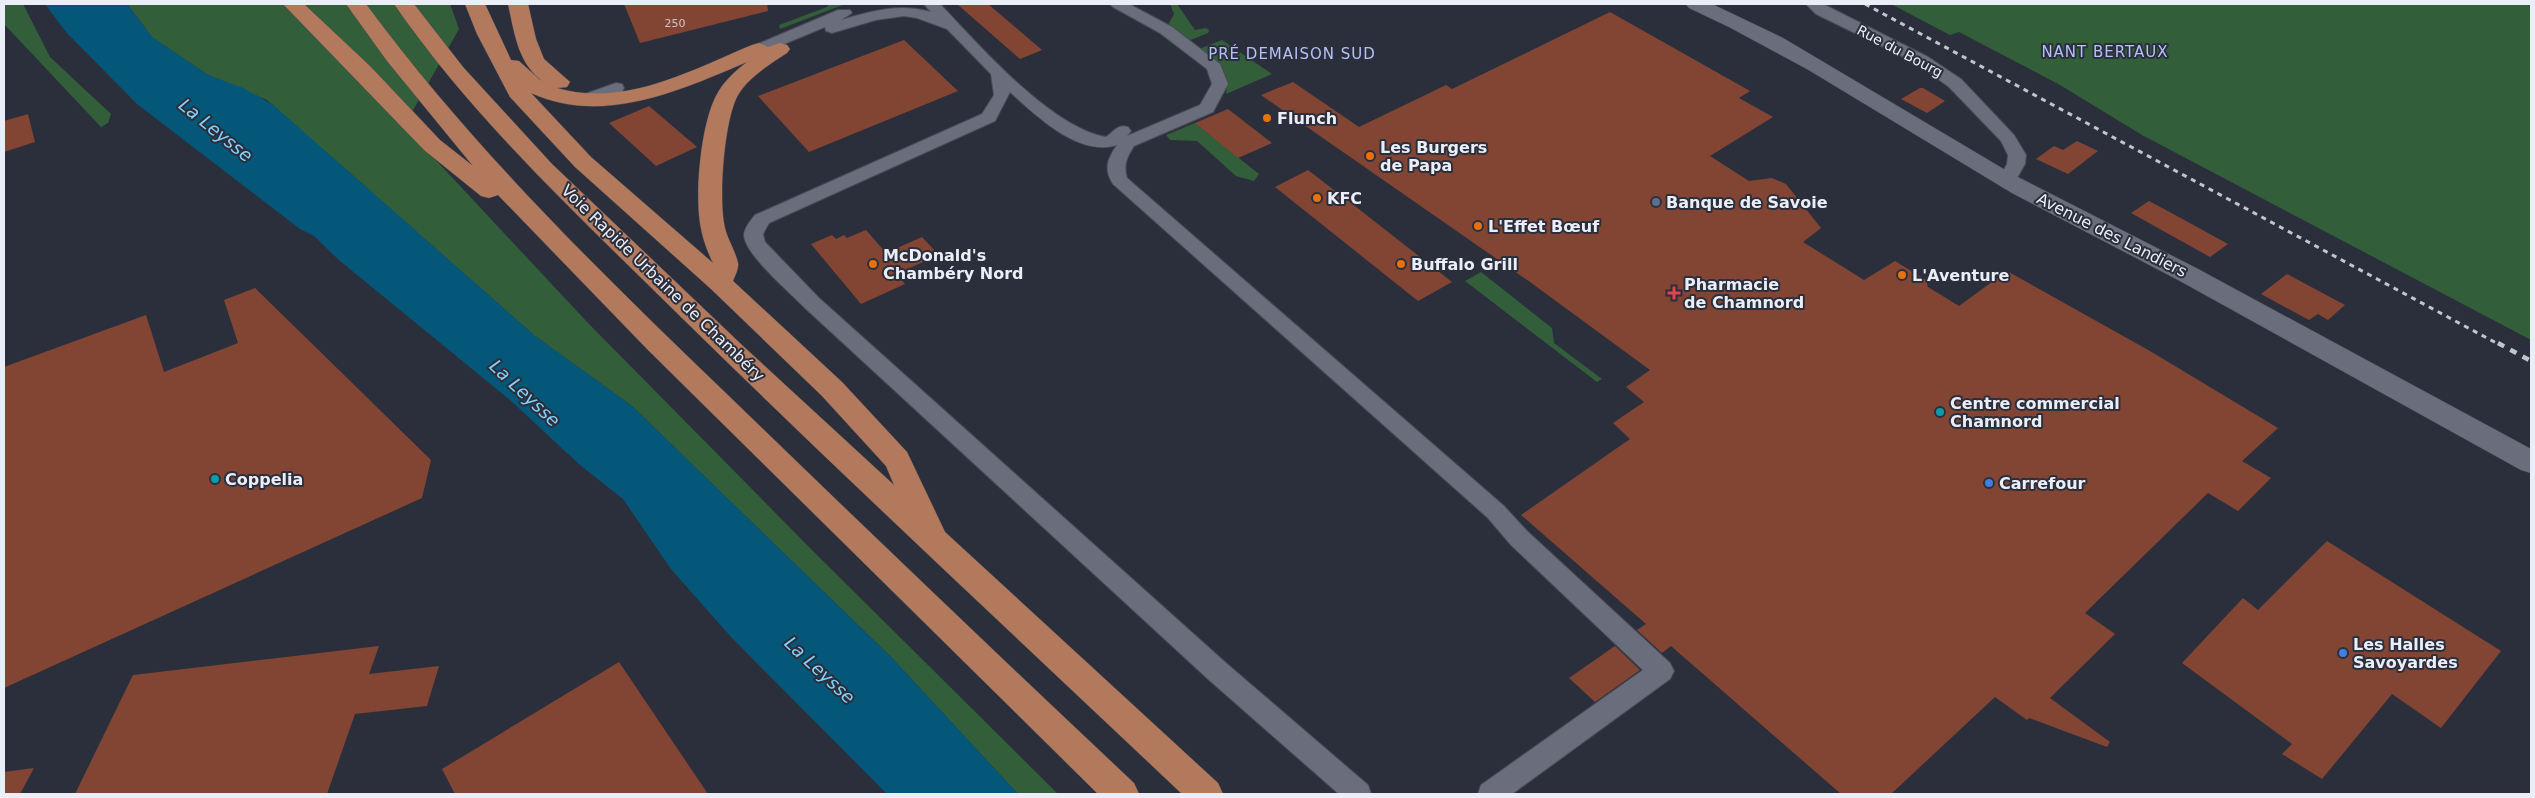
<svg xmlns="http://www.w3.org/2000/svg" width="2535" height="798" font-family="'DejaVu Sans',sans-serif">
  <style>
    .green { fill: #325e3a }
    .water { fill: #055779 }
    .building { fill: #824533 }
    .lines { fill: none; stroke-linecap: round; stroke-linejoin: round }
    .minor-casing { stroke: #484b55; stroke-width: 2 }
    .secondary-casing { stroke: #484b55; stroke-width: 1 }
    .trunk-casing { stroke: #484b55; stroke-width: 1 }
    .minor { fill: #6a6d7c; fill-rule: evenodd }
    .secondary { fill: #6a6d7c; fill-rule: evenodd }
    .trunk { fill: #b3795c; fill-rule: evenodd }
    .rail-far1 { stroke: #c2c5ce; stroke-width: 3; stroke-dasharray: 5 5; stroke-linecap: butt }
    .rail { stroke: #c2c5ce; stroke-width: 4.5; stroke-dasharray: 7 7; stroke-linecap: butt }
    .food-dot { fill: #e8710a; stroke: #2b2f3c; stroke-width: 2 }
    .service-dot { fill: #5c6f8a; stroke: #2b2f3c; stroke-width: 2 }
    .health-dot { fill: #e0444e; stroke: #2b2f3c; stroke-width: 2 }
    .culture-dot { fill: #0f9aa8; stroke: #2b2f3c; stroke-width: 2 }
    .shop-dot { fill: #3f7fe0; stroke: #2b2f3c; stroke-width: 2 }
    .labels { text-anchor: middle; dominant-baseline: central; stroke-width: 4; stroke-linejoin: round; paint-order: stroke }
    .far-number-label { font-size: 11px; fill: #d2c4c6 }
    .far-street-label { font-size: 14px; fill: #eceef7; stroke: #2b2f3c }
    .far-neighbourhood-label { font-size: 15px; letter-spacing: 1px; fill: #b4c0f8; stroke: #2b2f3c }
    .poi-label { font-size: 16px; font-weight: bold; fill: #eceef7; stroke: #2b2f3c; text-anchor: start }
    .street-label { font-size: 16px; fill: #eceef7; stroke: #2b2f3c }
    .water-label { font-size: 18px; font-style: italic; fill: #85d0fa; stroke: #2b2f3c }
  </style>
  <rect width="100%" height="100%" fill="#2b2f3c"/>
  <!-- green -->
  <g class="green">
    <path d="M4,4H23L50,57L111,114L108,123L101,127L4,24Z"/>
    <path d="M127,4H450L459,29L404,126L588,323L812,550L1058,794H1018L891,657L632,406L535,336L267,100L208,75L152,37Z"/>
    <path d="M829,4H845L780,29L779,25L827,7Z"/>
    <path d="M1170,4H1177L1195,30L1206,28L1209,30L1208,33L1188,41L1168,25L1174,14Z"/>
    <path d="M1891,4H2531V340L2142,135L2060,85L1959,32L1950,35Z"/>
    <path d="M1222,40L1272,74L1226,94L1227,83L1224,72L1199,49Z"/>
    <path d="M1195,123L1259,174L1254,181L1236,176L1197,141L1170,140L1166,135Z"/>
    <path d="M1481,272L1552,328L1554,343L1602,379L1597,382L1465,281Z"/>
  </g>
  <!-- water -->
  <path class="water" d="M45,4H127L152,37L208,75L243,88L272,104L535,336L632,406L891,657L1018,794H887L731,637L671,569L623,499L580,465L510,400L340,261L314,236L300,229L137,104L66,32Z"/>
  <!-- building -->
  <g class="building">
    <path d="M624,4H767L768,11L640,43Z"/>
    <path d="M957,4H988L1042,50L1020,59Z"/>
    <path d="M1610,12L1750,91L1739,98L1773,117L1710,156L1749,181L1772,178L1786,184L1821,228L1803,242L1864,280L1895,261L1926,280L1928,287L1959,306L2007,271L2150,351L2278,428L2242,461L2271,478L2238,511L2208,493L2085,613L2115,634L2050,698L2110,742L2107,747L2029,718L2027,720L1995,697L1891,794H1841L1671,646L1662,653L1637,630L1646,624L1521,515L1630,439L1613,423L1644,402L1626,387L1650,370L1530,282L1261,95L1293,82L1359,127L1446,85L1452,89Z"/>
    <path d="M904,40L958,91L809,152L758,96Z"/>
    <path d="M1920,88H1923L1945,101L1927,113L1901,99Z"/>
    <path d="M649,106L697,147L656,166L609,123Z"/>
    <path d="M1228,109L1272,143L1238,158L1195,123Z"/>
    <path d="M28,114L35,142L4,152V121Z"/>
    <path d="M2077,141L2098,151L2068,174L2036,159L2054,146L2063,150Z"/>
    <path d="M1308,170L1360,210L1452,282L1418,301L1275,187Z"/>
    <path d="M2149,201L2177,216L2228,244L2210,257L2131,213Z"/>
    <path d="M866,230L886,253L922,237L939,255L896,274L905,284L861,304L811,244L832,235L836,239L844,235L847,238Z"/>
    <path d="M2287,274L2345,305L2328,320L2318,314L2309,320L2261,294Z"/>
    <path d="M255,288L431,460L422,498L4,688V367L146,315L164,372L238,343L224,300Z"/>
    <path d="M2327,541L2501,651L2441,728L2392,694L2322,779L2282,754L2292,744L2182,663L2243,598L2258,610Z"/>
    <path d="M379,646L369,674L439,666L427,706L355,714L327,794H75L133,675Z"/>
    <path d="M1615,646L1640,670L1595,702L1569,678Z"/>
    <path d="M619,662L708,794H455L442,769Z"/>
    <path d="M34,768L20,794H4V772Z"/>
  </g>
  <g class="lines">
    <!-- minor casing -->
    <g class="minor-casing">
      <g id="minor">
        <path d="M924,4H940C978,44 1051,128 1106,137C1115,131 1117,124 1128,127L1131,131L1127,136L1200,105L1212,84L1207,69L1160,33L1113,7L1110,4H1129L1172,27L1220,64L1228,84L1213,112L1134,146C1127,157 1123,165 1127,178L1504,506L1527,531L1670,663L1674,671L1670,679L1512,794H1478L1481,785L1643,670L1511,545L1488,518L1113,184C1103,169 1108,158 1117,145C1078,157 1037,116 1010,92L995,121L769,223L763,234L765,242L819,298L1226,663L1368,785L1371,794H1339L1208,679L805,308C792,294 744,254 744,235C744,228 751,220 755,215L982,114L994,95L991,74L947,29L917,18L904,16L876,20L832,33L826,31L825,27L765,52H753L751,49L753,46L838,10H850L852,13L841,20C871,11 900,3 931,12Z"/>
        <path d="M1806,4H1823L1928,57L1961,79L2014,135L2026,155L2025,164L2013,185H2001L1998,181L2007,164L2008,155L2001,141L1949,87L1916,63L1816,14Z"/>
        <path d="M616,83L622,84L624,88L622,92L594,103H582L580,99L582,95Z"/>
      </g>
    </g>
    <!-- secondary casing -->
    <g class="secondary-casing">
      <path id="secondary" d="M1686,4H1712L1783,38L2012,174L2198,269L2531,449V473L2521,470L2180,281L2012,193L1807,69L1729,27L1689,8Z"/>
    </g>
    <!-- trunk casing -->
    <g class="trunk-casing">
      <g id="trunk">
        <path d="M283,4H304L370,66L440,140L473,166L387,61L346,4H366C473,149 602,274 732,399C865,528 999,656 1134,783L1139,794H1098L648,350L498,195L489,198L481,196L424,150Z"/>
        <path d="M394,4H414L463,67L552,164L743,346L894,485L886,466L822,396L711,289L575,167L510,97L477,34L465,4H485L511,60L519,61L539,79L548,85C518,67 515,35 508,4H528L536,39L544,59L570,82L567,87L557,88C624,108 692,70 752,45L759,43L768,47L780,43L787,45L790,49L787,53C770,64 749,77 738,95C724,120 719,195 724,223C726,238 735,249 738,263C739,268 735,276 733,281L842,382L907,452L945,532L1218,783L1223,794H1182C1015,636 846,479 682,318C581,218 475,121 394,4ZM747,62C735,71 723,82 716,96C701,125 695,191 700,223C702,237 707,251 713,263L591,157L531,93C603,126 681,90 747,62Z"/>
      </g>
    </g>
    <!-- minor -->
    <use href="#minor" class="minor"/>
    <!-- secondary -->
    <use href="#secondary" class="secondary"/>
    <!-- trunk -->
    <use href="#trunk" class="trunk"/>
    <!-- rail-far1 -->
    <path class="rail-far1" d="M1865,4L2500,345"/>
    <!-- rail -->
    <path class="rail" d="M2498,343L2531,361"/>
  </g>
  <!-- markers -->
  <g class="food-dot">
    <circle cx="1267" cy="118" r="5"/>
    <circle cx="1370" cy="156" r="5"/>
    <circle cx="1317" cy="198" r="5"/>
    <circle cx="1478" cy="226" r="5"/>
    <circle cx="873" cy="264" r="5"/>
    <circle cx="1401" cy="264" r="5"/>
    <circle cx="1902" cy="275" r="5"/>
  </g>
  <circle class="service-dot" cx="1656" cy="202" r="5"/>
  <path class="health-dot" d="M1671.5 285.5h5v5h5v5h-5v5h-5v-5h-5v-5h5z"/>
  <g class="culture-dot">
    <circle cx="1940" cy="412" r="5"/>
    <circle cx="215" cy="479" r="5"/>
  </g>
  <g class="shop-dot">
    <circle cx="1989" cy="483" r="5"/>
    <circle cx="2343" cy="653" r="5"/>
  </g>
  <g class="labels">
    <!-- far-number labels -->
    <g class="far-number-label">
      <text x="675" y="23">250</text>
    </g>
    <!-- far-street labels -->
    <g class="far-street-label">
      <text transform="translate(1900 51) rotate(28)">Rue du Bourg</text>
    </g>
    <!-- far-neighbourhood labels -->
    <g class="far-neighbourhood-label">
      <text x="2105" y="52">NANT BERTAUX</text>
      <text x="1292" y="54">PRÉ DEMAISON SUD</text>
    </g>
    <!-- poi labels -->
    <g class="poi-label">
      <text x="1277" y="118">Flunch</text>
      <text x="1380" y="147">Les Burgers<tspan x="1380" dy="18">de Papa</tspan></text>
      <text x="1327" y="198">KFC</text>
      <text x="1666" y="202">Banque de Savoie</text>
      <text x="1488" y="226">L'Effet Bœuf</text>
      <text x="883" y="255">McDonald's<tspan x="883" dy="18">Chambéry Nord</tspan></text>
      <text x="1411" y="264">Buffalo Grill</text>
      <text x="1912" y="275">L'Aventure</text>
      <text x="1684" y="284">Pharmacie<tspan x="1684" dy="18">de Chamnord</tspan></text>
      <text x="1950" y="403">Centre commercial<tspan x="1950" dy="18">Chamnord</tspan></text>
      <text x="225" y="479">Coppelia</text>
      <text x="1999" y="483">Carrefour</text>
      <text x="2353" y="644">Les Halles<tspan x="2353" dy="18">Savoyardes</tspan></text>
    </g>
    <!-- street labels -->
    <g class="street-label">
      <text transform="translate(2112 235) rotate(27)">Avenue des Landiers</text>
      <text transform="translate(663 283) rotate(44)">Voie Rapide Urbaine de Chambéry</text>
    </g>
    <!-- water labels -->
    <g class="water-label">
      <text transform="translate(216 130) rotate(39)">La Leysse</text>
      <text transform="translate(525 393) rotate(43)">La Leysse</text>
      <text transform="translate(820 670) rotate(43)">La Leysse</text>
    </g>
  </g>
  <!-- border -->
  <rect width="2535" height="798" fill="none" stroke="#eceef7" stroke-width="10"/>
</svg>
